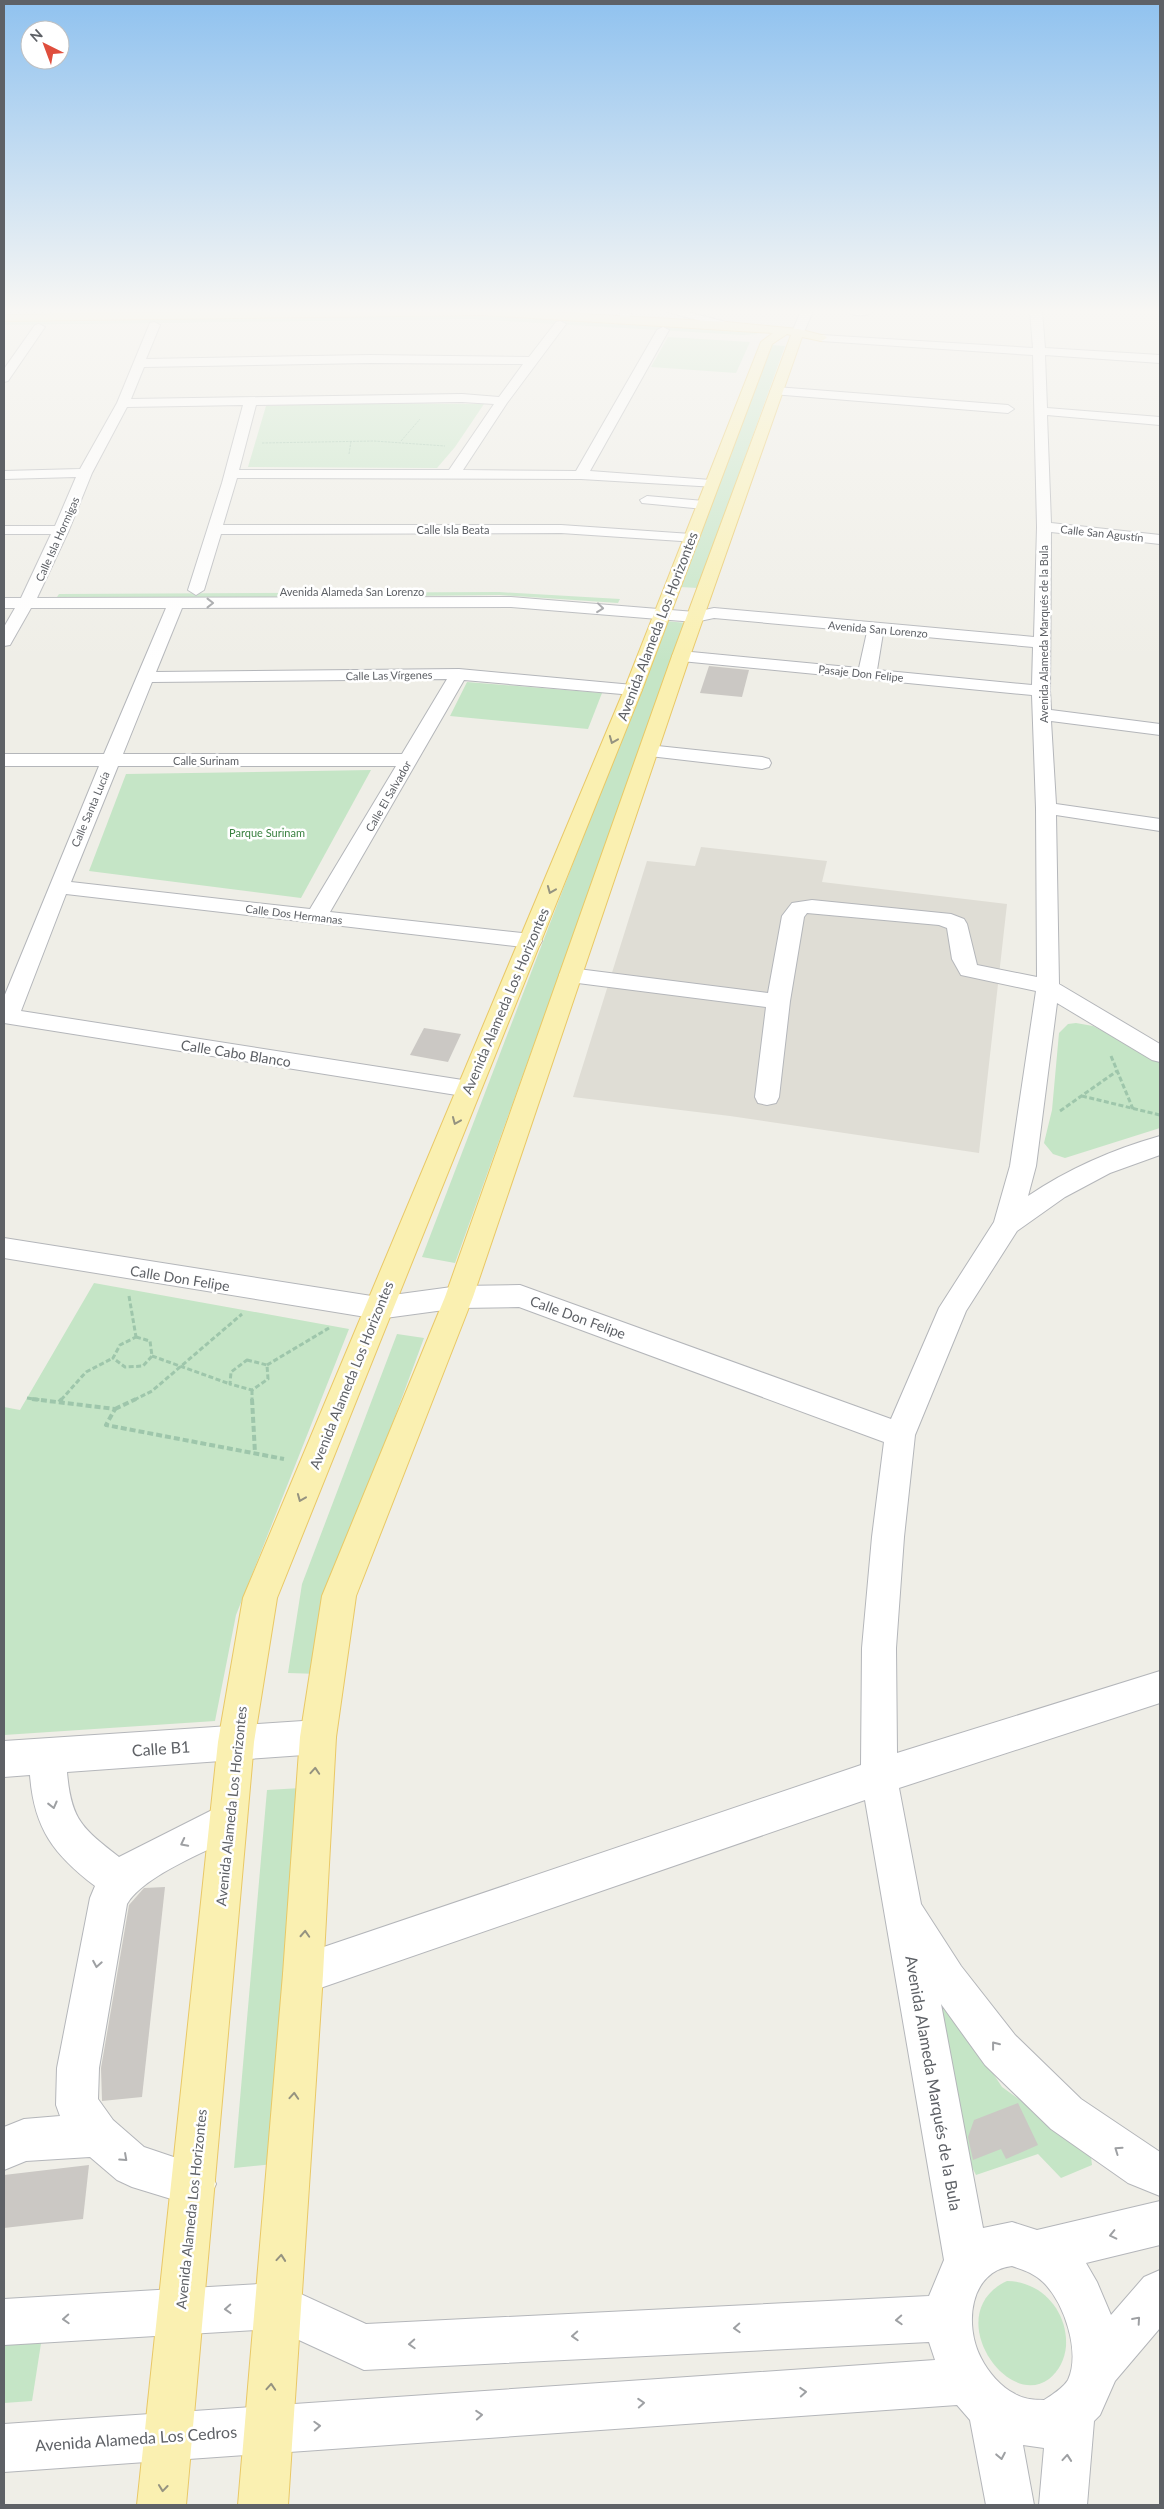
<svg xmlns="http://www.w3.org/2000/svg" width="1164" height="2509" font-family="Lato,sans-serif">
  <style>
    .education { fill: #dfddd5 }
    .green { fill: #c5e5c6 }
    .building { fill: #cbc8c4 }
    .lines { fill: none; stroke-linecap: round; stroke-linejoin: round }
    .minor-casing { stroke: #b4b6ba; stroke-width: 2 }
    .major-casing { stroke: #e9c866; stroke-width: 2 }
    .path-far2 { stroke: #9ec6ab; stroke-width: 1; stroke-dasharray: 2.5 1; stroke-linecap: butt }
    .path-far1 { stroke: #9ec6ab; stroke-width: 3; stroke-dasharray: 5 2.5; stroke-linecap: butt }
    .path { stroke: #9ec6ab; stroke-width: 4; stroke-dasharray: 6 3; stroke-linecap: butt }
    .minor { fill: #fff; fill-rule: evenodd }
    .major { fill: #faf0b1; fill-rule: evenodd }
    .oneway { stroke: #9ea0a3 }
    .oneway2 { stroke: #959380 }
    .labels { text-anchor: middle; dominant-baseline: central; stroke-width: 5; stroke-linejoin: round; paint-order: stroke }
    .far-street-label { font-size: 11px; fill: #5e6166; stroke: #fff }
    .far-park-label { font-size: 11px; fill: #3a8140; stroke: #fff }
    .street-label { font-size: 14px; fill: #5e6166; stroke: #fff }
    .near-street-label { font-size: 16px; fill: #5e6166; stroke: #fff }
  </style>
  <rect width="100%" height="100%" fill="#efeee7"/>
  <!-- education -->
  <g class="education">
    <path d="M6,311H105L4,314Z"/>
    <path d="M701,847L827,861L822,882L1007,904L979,1153L730,1116L573,1097L647,861L695,866Z"/>
  </g>
  <!-- green -->
  <g class="green">
    <path d="M445,314L754,331L758,334L743,335L471,319L4,325V321Z"/>
    <path d="M668,337L750,342L736,373L651,367Z"/>
    <path d="M771,345L785,346L698,588L680,587Z"/>
    <path d="M344,403L484,404L455,447L437,468L248,467L266,406Z"/>
    <path d="M499,592L620,599L618,603L500,595L55,600L59,594Z"/>
    <path d="M666,621L686,623L455,1263L422,1257Z"/>
    <path d="M467,682L602,693L588,729L450,716Z"/>
    <path d="M371,770L301,898L89,871L126,774Z"/>
    <path d="M1076,1023L1093,1026L1160,1060V1128L1065,1158L1053,1154L1044,1143L1052,1110L1059,1033L1068,1024Z"/>
    <path d="M94,1283L349,1329L236,1615L215,1721L4,1735V1407L20,1410Z"/>
    <path d="M397,1334L424,1338L329,1595L319,1674L288,1673L302,1584Z"/>
    <path d="M301,1788L274,2164L234,2168L267,1790Z"/>
    <path d="M944,2008L954,2014L1002,2087L1073,2138L1091,2157L1092,2165L1061,2178L1038,2154L976,2175L961,2145L940,2010Z"/>
    <path d="M1007,2281C1041,2281 1068,2311 1066,2346C1065,2359 1059,2371 1049,2379C1006,2411 940,2312 1007,2281Z"/>
    <path d="M42,2337L32,2401L4,2403V2340Z"/>
  </g>
  <!-- building -->
  <g class="building">
    <path d="M709,666L749,670L742,697L700,693Z"/>
    <path d="M424,1028L461,1034L448,1062L410,1055Z"/>
    <path d="M165,1887L142,2097L102,2101L101,2068L129,1905L144,1888Z"/>
    <path d="M1018,2103L1038,2145L1006,2159L1001,2149L973,2160L968,2137L974,2120Z"/>
    <path d="M89,2165L83,2219L4,2228V2175Z"/>
  </g>
  <g class="lines">
    <!-- minor casing -->
    <g class="minor-casing">
      <g id="minor">
        <path d="M620,311H632L628,321H620Z"/>
        <path d="M664,311H683L730,323L732,325L726,328Z"/>
        <path d="M801,311H813L804,332L798,335L792,332Z"/>
        <path d="M846,311H871L872,312C866,317 851,316 846,311Z"/>
        <path d="M1030,311H1042L1045,348L1160,355V363L1045,355L1047,408L1160,417V425L1047,415L1051,523L1160,535V544L1051,532L1050,691L1051,710L1160,724V735L1051,721L1056,804L1160,819V831L1056,815L1059,984L1160,1044V1062L1152,1060L1057,1003L1036,1166L1028,1196C1068,1169 1114,1149 1160,1136V1155L1110,1173L1065,1197L1017,1231L966,1311L915,1435L904,1537L896,1648L897,1753L1160,1671V1703L899,1788L921,1904L961,1966L1015,2035L1081,2099L1160,2152V2196L1128,2183L1051,2129L985,2065L941,2004L983,2228L1012,2222L1037,2230L1160,2201V2245L1086,2263L1097,2282L1111,2315L1144,2277L1160,2270V2328L1115,2381L1100,2415L1094,2421L1087,2505H1039L1044,2448L1023,2445L1034,2505H986L970,2420L957,2405L4,2472V2424L935,2360L929,2342L364,2370L275,2329L4,2345V2299L277,2283L366,2324L929,2296L944,2260L865,1800L303,1994L289,1988L283,1974L289,1960L303,1954L861,1765L862,1648L872,1537L884,1442L519,1307L459,1308L378,1319L4,1258V1238L378,1297L459,1286L520,1285L891,1419L939,1308L994,1222L1010,1166L1036,991L961,975L952,959L947,928L939,925L807,913L804,917L790,1001L779,1097L776,1103L767,1105L758,1103L755,1097L766,1007L570,982L562,980L559,975L562,970L570,968L768,993L782,916L792,903L812,900L951,914L964,919L967,924L977,965L1037,977L1036,808L1032,695L681,661L675,660L672,656L675,652L681,651L859,668L867,632L714,618L695,622L511,607L182,608L156,672L459,669L633,685L639,686L642,690L639,694L633,695L464,680L330,912L531,934L539,936L542,941L539,946L531,948L66,894L21,1011L469,1081L478,1083L481,1089L478,1095L469,1097L4,1023V997L99,766H4V754H104L166,608H31L10,645L4,646V627L15,608H4V598H21L51,534H4V526H55L76,477L4,479V471L80,469L117,403L150,323L154,322L160,325L146,359L370,355L529,357L556,322L560,321L566,324L507,403L463,470L576,471L657,330L663,327L669,330L590,471L711,480L718,484L716,487L581,479L237,478L223,525H561L691,534L696,536L699,539L696,542L561,533L221,534L204,590L196,595L188,590L222,483L243,405L127,407L92,473L69,530L37,598L511,597L695,612L714,608L1034,637L1037,527L1033,355L821,341L815,338L821,335L1033,348ZM370,363L523,364L499,397L462,394L131,399L144,367ZM462,402L494,404L449,470H239L256,405ZM883,633L1033,647L1032,685L877,670ZM447,679L402,754H123L152,682ZM118,766H396L310,909L71,882ZM1012,2266C1023,2270 1034,2273 1043,2282C1064,2302 1081,2352 1068,2380C1063,2388 1052,2395 1044,2400C1035,2400 1023,2399 1015,2394C1001,2387 988,2372 981,2358C964,2326 969,2271 1012,2266Z"/>
        <path d="M39,324L45,327L8,381L4,382V369L35,325Z"/>
        <path d="M776,387L1008,405L1014,409L1008,413L772,394L770,391Z"/>
        <path d="M647,496L704,501L711,505L704,509L642,503L640,500Z"/>
        <path d="M648,745L762,757L769,759L771,763L769,767L762,769L641,755L639,751L641,747Z"/>
        <path d="M318,1720L331,1725L336,1737L331,1749L318,1754L67,1772C71,1820 82,1828 119,1857L228,1802L241,1808L247,1821L241,1834C210,1850 144,1875 127,1904L99,2068L98,2099L113,2120L144,2147L209,2169L216,2184L209,2199L194,2206L132,2187L117,2180L90,2157L26,2161L4,2170V2127L24,2119L60,2116L56,2105L57,2068L90,1898L95,1886C53,1854 34,1828 30,1775L4,1777V1741Z"/>
      </g>
    </g>
    <!-- major casing -->
    <g class="major-casing">
      <path id="major" d="M285,311H528L726,322L798,329L825,336L827,338L821,341L802,337L690,656L473,1297L356,1596L336,1737L323,1974L288,2505H238L283,1974L300,1737L322,1596L445,1297L672,656L791,335L787,334L772,344L642,690L277,1598L254,1742L186,2505H137L218,1742L243,1598L624,690L761,342L773,333L482,315L4,321V315Z"/>
    </g>
    <!-- path-far2 -->
    <g class="path-far2">
      <path d="M401,441L420,419"/>
      <path d="M262,443L374,441L445,446"/>
      <path d="M349,454L351,441"/>
    </g>
    <!-- path-far1 -->
    <g class="path-far1">
      <path d="M1111,1056L1133,1109"/>
      <path d="M1082,1096L1160,1115"/>
      <path d="M1060,1111L1117,1071"/>
      <path d="M129,1296L136,1337"/>
      <path d="M136,1337L150,1341L152,1356L143,1366L125,1367L113,1358L120,1345Z"/>
      <path d="M152,1356L230,1384"/>
      <path d="M247,1360L267,1365L268,1379L252,1390L230,1384L231,1372Z"/>
      <path d="M267,1365L329,1328"/>
      <path d="M252,1390V1400"/>
      <path d="M27,1398L42,1400"/>
      <path d="M61,1400L86,1372L113,1358"/>
      <path d="M134,1400L152,1391L242,1314"/>
    </g>
    <!-- path -->
    <g class="path">
      <path d="M32,1399L115,1409L106,1425L284,1459"/>
      <path d="M252,1399L255,1453"/>
      <path d="M59,1402L62,1399"/>
      <path d="M115,1409L136,1399"/>
    </g>
    <!-- minor -->
    <use href="#minor" class="minor"/>
    <!-- major -->
    <use href="#major" class="major"/>
  </g>
  <!-- one-way arrows -->
  <defs><path id="oneway-chevron" d="M-2-3.5L2.5 0L-2 3.5" fill="none" stroke-width="1.6" stroke-linecap="round" stroke-linejoin="round" transform="scale(1.25)"/></defs>
  <g class="oneway">
    <use href="#oneway-chevron" transform="translate(210 603)"/>
    <use href="#oneway-chevron" transform="translate(600 608) rotate(6)"/>
    <use href="#oneway-chevron" transform="translate(53 1805) rotate(76)"/>
    <use href="#oneway-chevron" transform="translate(184 1843) rotate(153)"/>
    <use href="#oneway-chevron" transform="translate(97 1964) rotate(100)"/>
    <use href="#oneway-chevron" transform="translate(995 2045) rotate(-128)"/>
    <use href="#oneway-chevron" transform="translate(1118 2150) rotate(-145)"/>
    <use href="#oneway-chevron" transform="translate(124 2158) rotate(42)"/>
    <use href="#oneway-chevron" transform="translate(1113 2235) rotate(167)"/>
    <use href="#oneway-chevron" transform="translate(228 2309) rotate(177)"/>
    <use href="#oneway-chevron" transform="translate(66 2319) rotate(177)"/>
    <use href="#oneway-chevron" transform="translate(899 2320) rotate(177)"/>
    <use href="#oneway-chevron" transform="translate(1137 2320) rotate(-49)"/>
    <use href="#oneway-chevron" transform="translate(737 2328) rotate(177)"/>
    <use href="#oneway-chevron" transform="translate(575 2336) rotate(177)"/>
    <use href="#oneway-chevron" transform="translate(412 2344) rotate(177)"/>
    <use href="#oneway-chevron" transform="translate(803 2392) rotate(-4)"/>
    <use href="#oneway-chevron" transform="translate(641 2403) rotate(-4)"/>
    <use href="#oneway-chevron" transform="translate(479 2415) rotate(-4)"/>
    <use href="#oneway-chevron" transform="translate(317 2426) rotate(-3)"/>
    <use href="#oneway-chevron" transform="translate(1001 2456) rotate(79)"/>
    <use href="#oneway-chevron" transform="translate(1067 2458) rotate(-85)"/>
  </g>
  <g class="oneway2">
    <use href="#oneway-chevron" transform="translate(613 740) rotate(112)"/>
    <use href="#oneway-chevron" transform="translate(551 890) rotate(112)"/>
    <use href="#oneway-chevron" transform="translate(456 1121) rotate(113)"/>
    <use href="#oneway-chevron" transform="translate(301 1498) rotate(112)"/>
    <use href="#oneway-chevron" transform="translate(315 1771) rotate(-86)"/>
    <use href="#oneway-chevron" transform="translate(305 1934) rotate(-87)"/>
    <use href="#oneway-chevron" transform="translate(294 2096) rotate(-86)"/>
    <use href="#oneway-chevron" transform="translate(281 2258) rotate(-85)"/>
    <use href="#oneway-chevron" transform="translate(271 2387) rotate(-86)"/>
    <use href="#oneway-chevron" transform="translate(163 2488) rotate(96)"/>
  </g>
  <!-- sky -->
  <linearGradient id="sky" x2="0" y2="1"><stop stop-color="#90c2ef"/><stop offset="0.47" stop-color="#f8f7f4"/><stop offset="1" stop-color="#f8f7f4" stop-opacity="0"/></linearGradient>
  <rect width="1164" height="662" fill="url(#sky)"/>
  <g class="labels">
    <!-- far-street labels -->
    <g class="far-street-label">
      <text x="453" y="529">Calle Isla Beata</text>
      <text transform="translate(1102 533) rotate(6)">Calle San Agustín</text>
      <text transform="translate(57 539) rotate(-66)">Calle Isla Hormigas</text>
      <text x="352" y="591">Avenida Alameda San Lorenzo</text>
      <text transform="translate(878 629) rotate(5)">Avenida San Lorenzo</text>
      <text transform="translate(1043 634) rotate(-90)">Avenida Alameda Marqués de la Bula</text>
      <text transform="translate(861 673) rotate(6)">Pasaje Don Felipe</text>
      <text transform="translate(389 675) rotate(-1)">Calle Las Vírgenes</text>
      <text x="206" y="760">Calle Surinam</text>
      <text transform="translate(388 796) rotate(-60)">Calle El Salvador</text>
      <text transform="translate(90 809) rotate(-67)">Calle Santa Lucía</text>
      <text transform="translate(294 914) rotate(7)">Calle Dos Hermanas</text>
    </g>
    <!-- far-park labels -->
    <g class="far-park-label">
      <text x="267" y="832">Parque Surinam</text>
    </g>
    <!-- street labels -->
    <g class="street-label">
      <text transform="translate(657 626) rotate(-69)">Avenida Alameda Los Horizontes</text>
      <text transform="translate(505 1001) rotate(-67)">Avenida Alameda Los Horizontes</text>
      <text transform="translate(236 1053) rotate(9)">Calle Cabo Blanco</text>
      <text transform="translate(180 1278) rotate(9)">Calle Don Felipe</text>
      <text transform="translate(578 1317) rotate(20)">Calle Don Felipe</text>
      <text transform="translate(351 1375) rotate(-68)">Avenida Alameda Los Horizontes</text>
      <text transform="translate(231 1806) rotate(-84)">Avenida Alameda Los Horizontes</text>
      <text transform="translate(191 2209) rotate(-84)">Avenida Alameda Los Horizontes</text>
    </g>
    <!-- near-street labels -->
    <g class="near-street-label">
      <text transform="translate(161 1748) rotate(-4)">Calle B1</text>
      <text transform="translate(934 2083) rotate(80)">Avenida Alameda Marqués de la Bula</text>
      <text transform="translate(136 2438) rotate(-4)">Avenida Alameda Los Cedros</text>
    </g>
  </g>
  <!-- border -->
  <rect width="1164" height="2509" fill="none" stroke="#5e6166" stroke-width="10"/>
  <!-- north arrow -->
  <g transform="translate(45 45) rotate(318)"><circle r="24" fill="#ffffff" stroke="#bfc0c2"/>
  <path d="M0-4L9 19L0 12L-9 19Z" fill="#df4e3d"/>
  <text y="-8" font-size="14" font-weight="bold" text-anchor="middle" fill="#5e6166">N</text>
  </g>
</svg>
